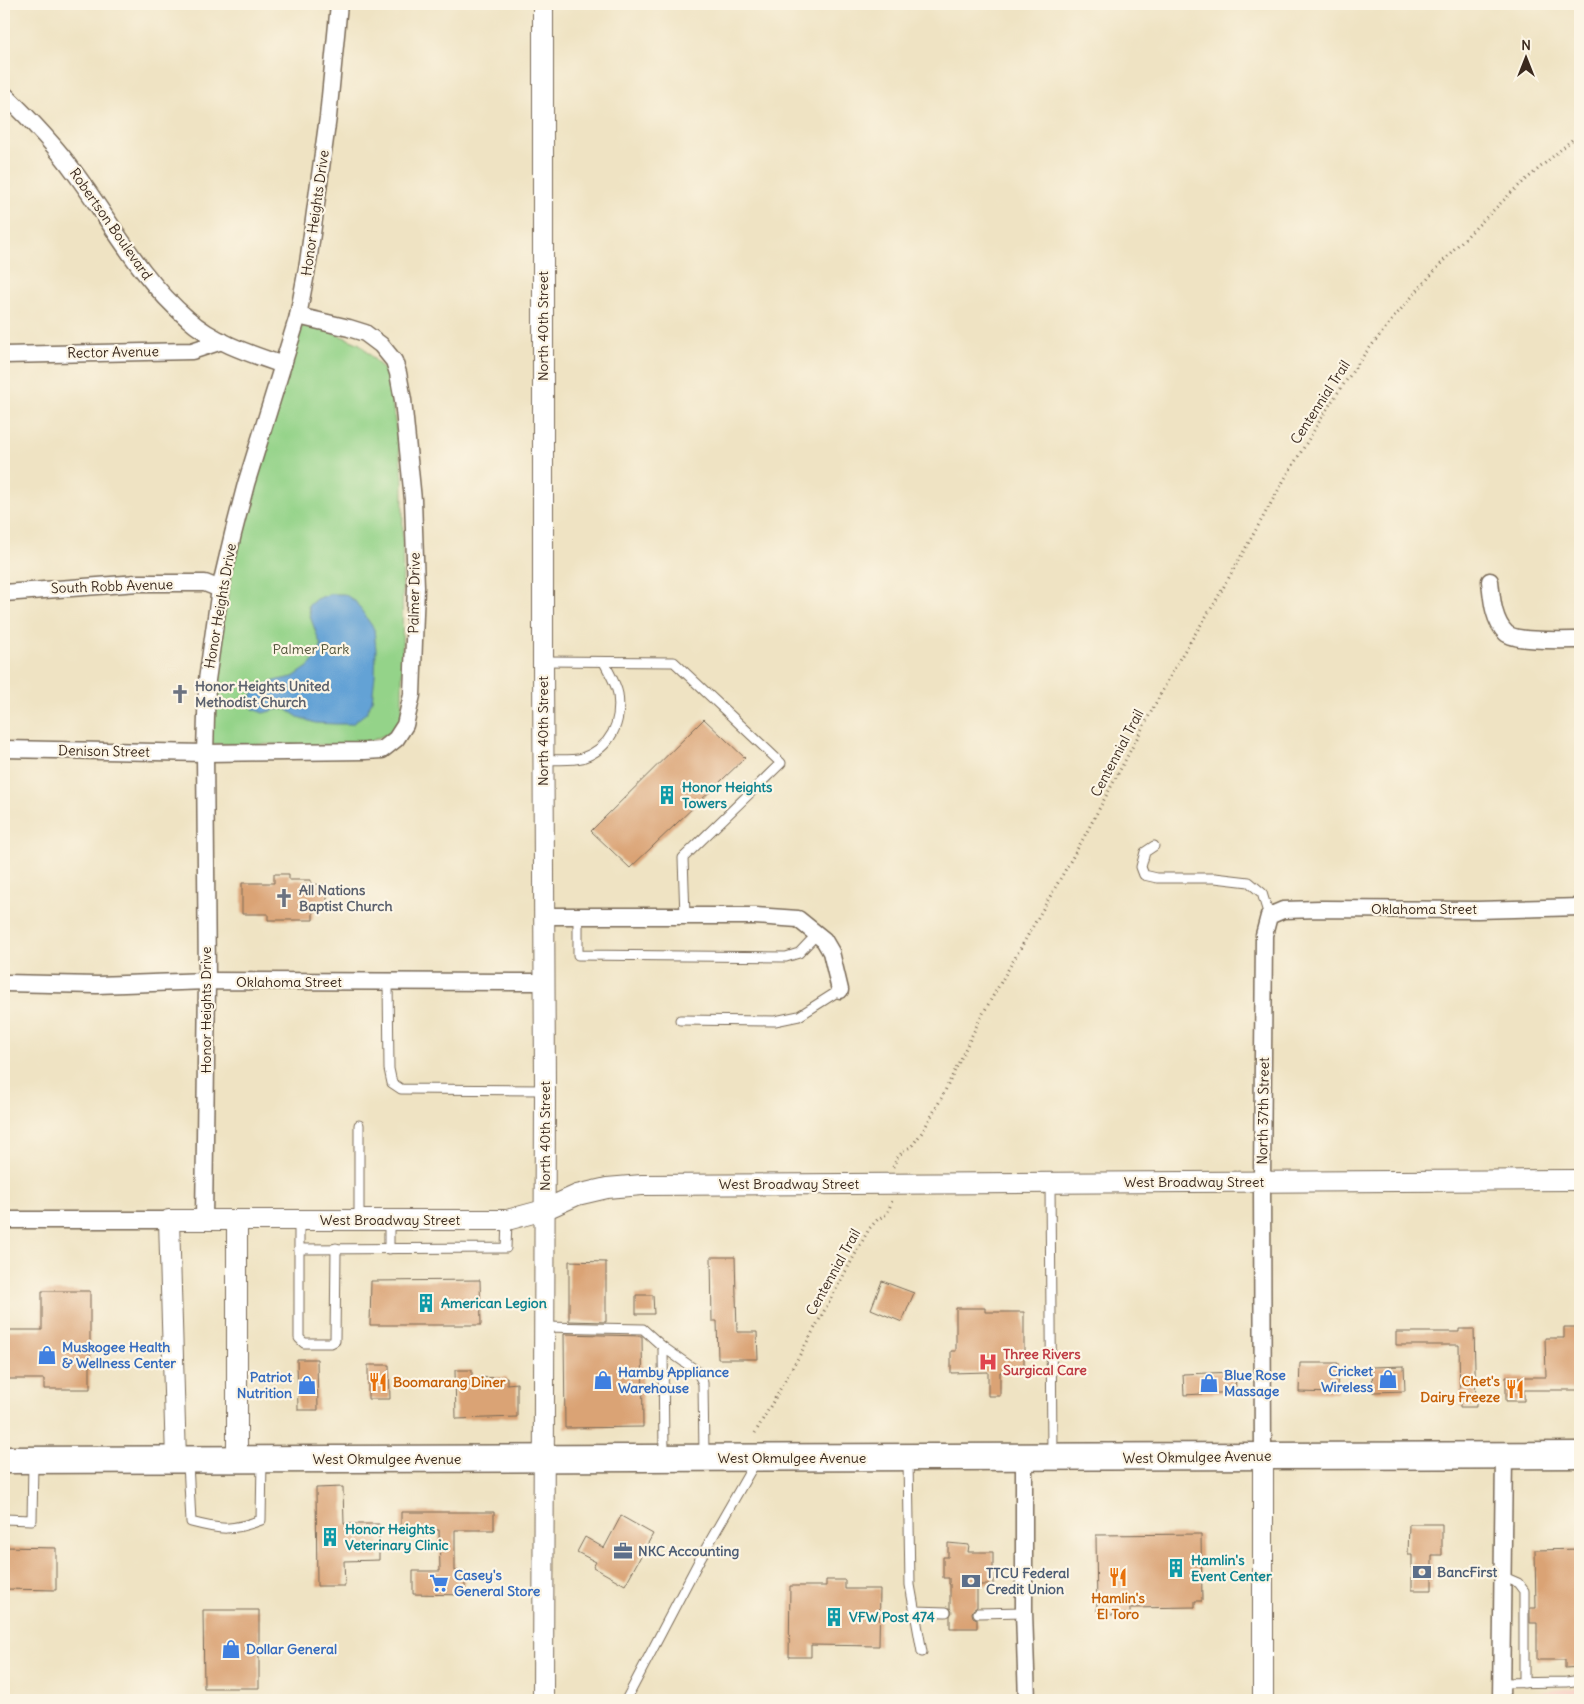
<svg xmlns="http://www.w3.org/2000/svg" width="1584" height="1704" font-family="Delius,sans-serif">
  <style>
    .built { fill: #f7d1c6 }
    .green { fill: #94d389; stroke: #687e54 }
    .water { fill: #63a2d5; stroke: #4f667a }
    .building { fill: #daa375 }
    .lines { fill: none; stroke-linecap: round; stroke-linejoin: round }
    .service-casing { stroke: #7a6b58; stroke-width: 11 }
    .minor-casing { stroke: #7a6b58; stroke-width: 19 }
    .tertiary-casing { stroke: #7a6b58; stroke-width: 22 }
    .primary-casing { stroke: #7a6b58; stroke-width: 29 }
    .path { stroke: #7a6b58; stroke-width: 3; stroke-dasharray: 1 4; stroke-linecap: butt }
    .service { stroke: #fff; stroke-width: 9 }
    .minor { stroke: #fff; stroke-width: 16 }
    .tertiary { stroke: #fff; stroke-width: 20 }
    .primary { stroke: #fff; stroke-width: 26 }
    .labels { text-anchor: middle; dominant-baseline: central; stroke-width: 4.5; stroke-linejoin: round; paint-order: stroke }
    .street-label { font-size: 14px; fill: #3b2a1e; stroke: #fcf5e5 }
    .park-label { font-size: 14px; fill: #515439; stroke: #fcf5e5 }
    .worship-label { font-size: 14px; font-weight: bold; fill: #5b616d; stroke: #fcf5e5; text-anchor: start }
    .culture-label { font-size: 14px; font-weight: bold; fill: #0d838f; stroke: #fcf5e5; text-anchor: start }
    .shop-label { font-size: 14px; font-weight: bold; fill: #366cbe; stroke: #fcf5e5; text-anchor: start }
    .health-label { font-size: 14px; font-weight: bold; fill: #be3a42; stroke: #fcf5e5; text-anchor: start }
    .food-label { font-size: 14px; font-weight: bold; fill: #c56008; stroke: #fcf5e5; text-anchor: end }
    .service-label { font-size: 14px; font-weight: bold; fill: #4e5e75; stroke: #fcf5e5; text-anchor: start }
  </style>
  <rect width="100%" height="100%" fill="#fcf5e5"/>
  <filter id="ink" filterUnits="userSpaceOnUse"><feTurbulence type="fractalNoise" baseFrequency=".02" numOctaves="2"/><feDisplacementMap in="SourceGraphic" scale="10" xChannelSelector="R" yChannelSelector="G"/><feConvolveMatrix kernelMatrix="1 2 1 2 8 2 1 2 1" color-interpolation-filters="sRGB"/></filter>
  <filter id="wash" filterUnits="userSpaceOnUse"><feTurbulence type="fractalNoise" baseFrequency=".0096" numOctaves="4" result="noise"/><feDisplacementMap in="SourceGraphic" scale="20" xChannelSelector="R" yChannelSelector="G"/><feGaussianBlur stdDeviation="1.12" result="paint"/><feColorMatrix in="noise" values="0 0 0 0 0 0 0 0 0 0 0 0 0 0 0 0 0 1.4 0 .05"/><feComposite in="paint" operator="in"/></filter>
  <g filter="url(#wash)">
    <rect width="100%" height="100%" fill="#efe3c3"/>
    <!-- built -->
    <path class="built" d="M1580,1687V1700H1511V1696Z"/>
    <!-- green -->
    <path class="green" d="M302,326L322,328L360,344L388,374L403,476L402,717L392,732L361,745L210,744L214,675L233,568L263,451Z"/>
    <!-- water -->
    <path class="water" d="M330,594H344L355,601L374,629L376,650L375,675L372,701L366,713L352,724H335L315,723L298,717L286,709H279L263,713L253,709L251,696L258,687L278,680L293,677L308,667L317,657L321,646L311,619L308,606L316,599Z"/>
    <g id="blocks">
      <!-- building -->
      <g class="building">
        <path d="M704,719L745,758L630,868L591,831Z"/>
        <path d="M274,874H289V880H311V884L327,885V911H313V920H268V914H242V883H274Z"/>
        <path d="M711,1257H735L737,1332H757L758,1359H718L717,1321H712Z"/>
        <path d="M569,1261L606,1262V1322L569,1321Z"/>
        <path d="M480,1280L481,1325H370L371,1281Z"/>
        <path d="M882,1281L914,1293L902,1322L871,1309Z"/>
        <path d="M42,1291H90V1389H44V1379H4V1330H42Z"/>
        <path d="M636,1295H653L654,1314H636Z"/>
        <path d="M956,1308H985V1312H1024V1372H1000V1396H988V1372L951,1373V1351H956Z"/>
        <path d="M1564,1327H1580V1390H1524V1401H1506V1377H1546L1545,1338H1564Z"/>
        <path d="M1459,1329H1474L1476,1407H1460L1459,1345H1396V1332H1459Z"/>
        <path d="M564,1334L642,1336L643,1427L565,1428Z"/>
        <path d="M297,1359H317L318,1410H298Z"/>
        <path d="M1300,1363H1338L1337,1393L1299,1392Z"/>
        <path d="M368,1365H389L390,1399H368Z"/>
        <path d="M1404,1366L1405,1391L1373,1392L1372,1367Z"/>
        <path d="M455,1370H472V1378L507,1377V1384L517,1383V1417L456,1419Z"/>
        <path d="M1235,1372L1236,1392L1184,1395L1183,1374Z"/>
        <path d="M343,1487L344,1524H379V1560L344,1561L345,1586H317L316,1488Z"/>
        <path d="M401,1512H494V1530H455V1571H465V1595L413,1594V1571H440L439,1530H401Z"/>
        <path d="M621,1516L653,1534L625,1585L593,1567L596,1562L577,1552L585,1537L604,1548Z"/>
        <path d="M1409,1524H1442V1555H1432V1590H1412V1555H1408Z"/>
        <path d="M1201,1534L1202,1601H1195V1607L1130,1608V1614L1110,1615V1612H1097L1096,1535Z"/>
        <path d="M948,1543L969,1545L968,1552H993V1585H977V1607L973,1610L972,1613L973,1617L977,1619V1628H950V1616L952,1612L950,1608V1584H949V1578H943V1557H948Z"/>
        <path d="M4,1547L56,1548V1590L4,1589Z"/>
        <path d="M1580,1549V1667L1565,1668V1660H1537V1623H1530V1608H1536L1535,1550Z"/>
        <path d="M826,1580H845V1589H880L879,1646L811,1645V1657H789L790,1586H826Z"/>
        <path d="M203,1610H259V1688H204Z"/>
      </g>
    </g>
  </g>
  <g filter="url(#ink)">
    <use href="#blocks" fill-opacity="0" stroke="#7a6b58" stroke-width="1"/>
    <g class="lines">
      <!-- service casing -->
      <g class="service-casing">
        <g id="service">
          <path d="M543,661L674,662L781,763L683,858L685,916"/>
          <path d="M544,760C555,759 571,761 582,758C611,748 622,723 618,694C616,683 608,671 604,662"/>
          <path d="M1154,846L1145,852L1141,867L1144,875L1157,878H1215L1249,882L1262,893L1269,916"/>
          <path d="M578,916V955L786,957L799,953L817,934"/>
          <path d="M388,982L389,1069L392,1083L401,1089L545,1090"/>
          <path d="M680,1020L775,1021L799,1016L840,990"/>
          <path d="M359,1125V1220"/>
          <path d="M1050,1183L1052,1455"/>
          <path d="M389,1220V1249"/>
          <path d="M299,1221V1338L304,1343H331L335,1341L336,1248"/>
          <path d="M299,1249L506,1248L507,1220"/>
          <path d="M544,1327L643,1329L663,1347L697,1371L703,1383L704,1455"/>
          <path d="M663,1347L664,1457"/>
          <path d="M908,1460L910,1585L922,1652"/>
          <path d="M188,1463L191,1522C221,1530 232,1531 261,1520L262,1460"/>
          <path d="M4,1519L32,1520L33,1463"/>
          <path d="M1502,1576L1518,1583L1524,1591V1683"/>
          <path d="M915,1611L946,1612"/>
          <path d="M978,1613L1024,1612"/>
          <path d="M1501,1683L1567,1682L1580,1680"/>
          <path d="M626,1700L701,1557L756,1461"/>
        </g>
      </g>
      <!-- minor casing -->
      <g class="minor-casing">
        <g id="minor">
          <path d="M4,94C29,118 54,144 75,173C112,223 139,277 188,319C213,342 251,354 283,365"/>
          <path d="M4,355L192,351L222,341"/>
          <path d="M1490,581C1492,599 1493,620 1506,633C1515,642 1566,640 1580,640"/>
          <path d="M4,593L138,583H205L220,589"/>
          <path d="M4,749L205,753L365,751L382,750L396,739L405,725L412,695L416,587L413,500L403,400L398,373L394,361L381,345L365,333L349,328L298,316"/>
          <path d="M544,916H755L798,919L824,940L831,952L840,990"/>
          <path d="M4,983L97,985L207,981L544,982"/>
          <path d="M4,1220H169"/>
          <path d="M204,1220L207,981L205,753L207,680L220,589L233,534L246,484L298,316L308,263L328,117L339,4"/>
          <path d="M1263,1456L1262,1181L1264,935L1269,916L1283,910L1321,909L1477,910L1580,907"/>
          <path d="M1024,1458V1612L1027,1700"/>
          <path d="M1501,1700L1504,1456"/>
        </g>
      </g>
      <!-- tertiary casing -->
      <g class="tertiary-casing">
        <g id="tertiary">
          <path d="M237,1221V1460"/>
          <path d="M176,1460L169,1220H507L544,1210L577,1195L607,1188L642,1185L1580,1180"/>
          <path d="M543,1700L545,1090L543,661V4"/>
          <path d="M1263,1700V1456"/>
        </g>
      </g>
      <!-- primary casing -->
      <g class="primary-casing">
        <path id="primary" d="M4,1460L1580,1455"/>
      </g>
      <!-- path -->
      <g class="path">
        <path d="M893,1167L897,1158L904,1150L911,1147L923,1131L942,1097L981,1017L1083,839L1180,658L1214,604L1284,480L1330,404L1364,355L1395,316L1453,250L1514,190L1580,133"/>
        <path d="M755,1433L806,1344L869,1229L878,1219L887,1214L892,1201"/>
      </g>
      <!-- service -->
      <use href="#service" class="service"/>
      <!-- minor -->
      <use href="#minor" class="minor"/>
      <!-- tertiary -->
      <use href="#tertiary" class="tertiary"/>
      <!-- primary -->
      <use href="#primary" class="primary"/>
    </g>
  </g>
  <!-- icons -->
  <defs>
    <g id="church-bare" transform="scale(1.5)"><path d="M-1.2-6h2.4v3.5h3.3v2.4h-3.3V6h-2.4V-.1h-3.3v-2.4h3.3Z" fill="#6b7280" stroke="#fcf5e5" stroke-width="2.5" paint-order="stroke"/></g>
    <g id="building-bare" transform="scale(1.5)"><path d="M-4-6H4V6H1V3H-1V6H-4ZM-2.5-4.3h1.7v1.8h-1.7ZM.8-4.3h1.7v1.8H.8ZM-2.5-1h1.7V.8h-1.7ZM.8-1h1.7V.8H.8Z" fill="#0f9aa8" stroke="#fcf5e5" stroke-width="2.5" paint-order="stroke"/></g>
    <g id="shop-bare" transform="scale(1.5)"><path d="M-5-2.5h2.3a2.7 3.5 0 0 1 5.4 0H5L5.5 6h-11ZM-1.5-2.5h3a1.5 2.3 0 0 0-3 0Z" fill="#3f7fe0" stroke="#fcf5e5" stroke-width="2.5" paint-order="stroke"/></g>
    <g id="hospital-bare" transform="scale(1.5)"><path d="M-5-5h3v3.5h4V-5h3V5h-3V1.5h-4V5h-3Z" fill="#e0444e" stroke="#fcf5e5" stroke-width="2.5" paint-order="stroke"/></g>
    <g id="restaurant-bare" transform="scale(1.5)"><path d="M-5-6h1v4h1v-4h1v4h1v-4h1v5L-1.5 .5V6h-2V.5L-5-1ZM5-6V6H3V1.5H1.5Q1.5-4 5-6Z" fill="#e8710a" stroke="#fcf5e5" stroke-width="2.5" paint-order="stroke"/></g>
    <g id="office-bare" transform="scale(1.5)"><path d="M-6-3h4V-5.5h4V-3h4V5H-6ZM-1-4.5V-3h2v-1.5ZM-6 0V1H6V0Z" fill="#5c6f8a" stroke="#fcf5e5" stroke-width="2.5" paint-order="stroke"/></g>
    <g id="bank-bare" transform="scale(1.5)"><path d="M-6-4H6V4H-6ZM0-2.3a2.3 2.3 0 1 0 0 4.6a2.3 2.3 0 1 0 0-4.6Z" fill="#5c6f8a" stroke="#fcf5e5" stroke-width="2.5" paint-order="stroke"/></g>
    <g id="supermarket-bare" transform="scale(1.5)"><path d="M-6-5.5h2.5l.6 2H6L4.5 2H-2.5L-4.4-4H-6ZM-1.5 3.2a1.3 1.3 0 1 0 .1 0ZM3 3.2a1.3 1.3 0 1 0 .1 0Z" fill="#3f7fe0" stroke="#fcf5e5" stroke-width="2.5" paint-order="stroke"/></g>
  </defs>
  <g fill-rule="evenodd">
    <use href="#church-bare" x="180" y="694"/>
    <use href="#building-bare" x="667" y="795"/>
    <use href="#church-bare" x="284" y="898"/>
    <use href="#building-bare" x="426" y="1303"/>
    <use href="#shop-bare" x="47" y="1355"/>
    <use href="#hospital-bare" x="988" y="1362"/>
    <use href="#shop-bare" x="1388" y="1379"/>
    <use href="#shop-bare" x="603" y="1380"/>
    <use href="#restaurant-bare" x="378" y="1382"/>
    <use href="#shop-bare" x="1209" y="1383"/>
    <use href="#shop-bare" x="307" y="1385"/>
    <use href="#restaurant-bare" x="1515" y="1389"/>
    <use href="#building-bare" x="330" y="1537"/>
    <use href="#office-bare" x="623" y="1551"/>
    <use href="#building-bare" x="1176" y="1568"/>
    <use href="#bank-bare" x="1422" y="1572"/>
    <use href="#restaurant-bare" x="1118" y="1577"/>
    <use href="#bank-bare" x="971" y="1581"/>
    <use href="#supermarket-bare" x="439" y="1583"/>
    <use href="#building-bare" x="834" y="1617"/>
    <use href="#shop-bare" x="231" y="1649"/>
  </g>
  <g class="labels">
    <!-- street labels -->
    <g class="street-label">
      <text transform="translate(315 213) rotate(-82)">Honor Heights Drive</text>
      <text transform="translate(111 224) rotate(55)">Robertson Boulevard</text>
      <text transform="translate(543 326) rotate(-90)">North 40th Street</text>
      <text transform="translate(113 352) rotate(-1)">Rector Avenue</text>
      <text transform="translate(1320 402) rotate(-57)">Centennial Trail</text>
      <text transform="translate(112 586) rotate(-2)">South Robb Avenue</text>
      <text transform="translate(414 593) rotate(-89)">Palmer Drive</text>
      <text transform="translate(220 606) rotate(-80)">Honor Heights Drive</text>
      <text transform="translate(543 731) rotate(-90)">North 40th Street</text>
      <text transform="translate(104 751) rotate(1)">Denison Street</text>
      <text transform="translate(1117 753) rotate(-62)">Centennial Trail</text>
      <text x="1424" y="909">Oklahoma Street</text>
      <text x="289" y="982">Oklahoma Street</text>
      <text transform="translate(206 1010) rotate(-90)">Honor Heights Drive</text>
      <text transform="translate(1263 1111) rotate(-89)">North 37th Street</text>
      <text transform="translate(545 1136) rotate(-90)">North 40th Street</text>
      <text x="1194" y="1182">West Broadway Street</text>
      <text x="789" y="1184">West Broadway Street</text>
      <text x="390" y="1220">West Broadway Street</text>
      <text transform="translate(833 1272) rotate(-61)">Centennial Trail</text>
      <text transform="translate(1197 1457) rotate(-1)">West Okmulgee Avenue</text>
      <text x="792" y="1458">West Okmulgee Avenue</text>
      <text x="387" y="1459">West Okmulgee Avenue</text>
    </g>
    <!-- park labels -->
    <g class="park-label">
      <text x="311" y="649">Palmer Park</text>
    </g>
    <!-- worship labels -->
    <g class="worship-label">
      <text x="195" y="686">Honor Heights United<tspan x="195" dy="16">Methodist Church</tspan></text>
      <text x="299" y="890">All Nations<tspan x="299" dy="16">Baptist Church</tspan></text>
    </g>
    <!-- culture labels -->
    <g class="culture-label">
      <text x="682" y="787">Honor Heights<tspan x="682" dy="16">Towers</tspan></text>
      <text x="441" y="1303">American Legion</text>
      <text x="345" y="1529">Honor Heights<tspan x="345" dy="16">Veterinary Clinic</tspan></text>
      <text x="1191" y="1560">Hamlin's<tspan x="1191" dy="16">Event Center</tspan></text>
      <text x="849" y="1617">VFW Post 474</text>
    </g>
    <!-- shop labels -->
    <g class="shop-label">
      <text x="62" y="1347">Muskogee Health<tspan x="62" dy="16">&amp; Wellness Center</tspan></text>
      <text x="1373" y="1371" text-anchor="end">Cricket<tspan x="1373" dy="16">Wireless</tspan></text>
      <text x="618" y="1372">Hamby Appliance<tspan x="618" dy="16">Warehouse</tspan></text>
      <text x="1224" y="1375">Blue Rose<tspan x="1224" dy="16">Massage</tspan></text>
      <text x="292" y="1377" text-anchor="end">Patriot<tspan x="292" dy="16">Nutrition</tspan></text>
      <text x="454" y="1575">Casey's<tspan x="454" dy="16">General Store</tspan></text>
      <text x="246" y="1649">Dollar General</text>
    </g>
    <!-- health labels -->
    <g class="health-label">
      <text x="1003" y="1354">Three Rivers<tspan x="1003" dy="16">Surgical Care</tspan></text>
    </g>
    <!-- food labels -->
    <g class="food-label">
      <text x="1500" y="1381">Chet's<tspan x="1500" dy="16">Dairy Freeze</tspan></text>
      <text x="393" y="1382" text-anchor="start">Boomarang Diner</text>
      <text x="1118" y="1598" text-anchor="middle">Hamlin's<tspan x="1118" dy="16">El Toro</tspan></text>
    </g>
    <!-- service labels -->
    <g class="service-label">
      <text x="638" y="1551">NKC Accounting</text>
      <text x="1437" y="1572">BancFirst</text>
      <text x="986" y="1573">TTCU Federal<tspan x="986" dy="16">Credit Union</tspan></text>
    </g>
  </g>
  <!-- margin -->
  <rect width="1584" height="1704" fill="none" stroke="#fcf5e5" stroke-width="20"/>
  <!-- north arrow -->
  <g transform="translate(1526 58)" stroke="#fcf5e5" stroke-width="4" paint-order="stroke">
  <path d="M0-4L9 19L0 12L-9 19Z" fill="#3b2a1e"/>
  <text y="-8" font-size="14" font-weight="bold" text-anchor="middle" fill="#3b2a1e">N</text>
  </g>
</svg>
